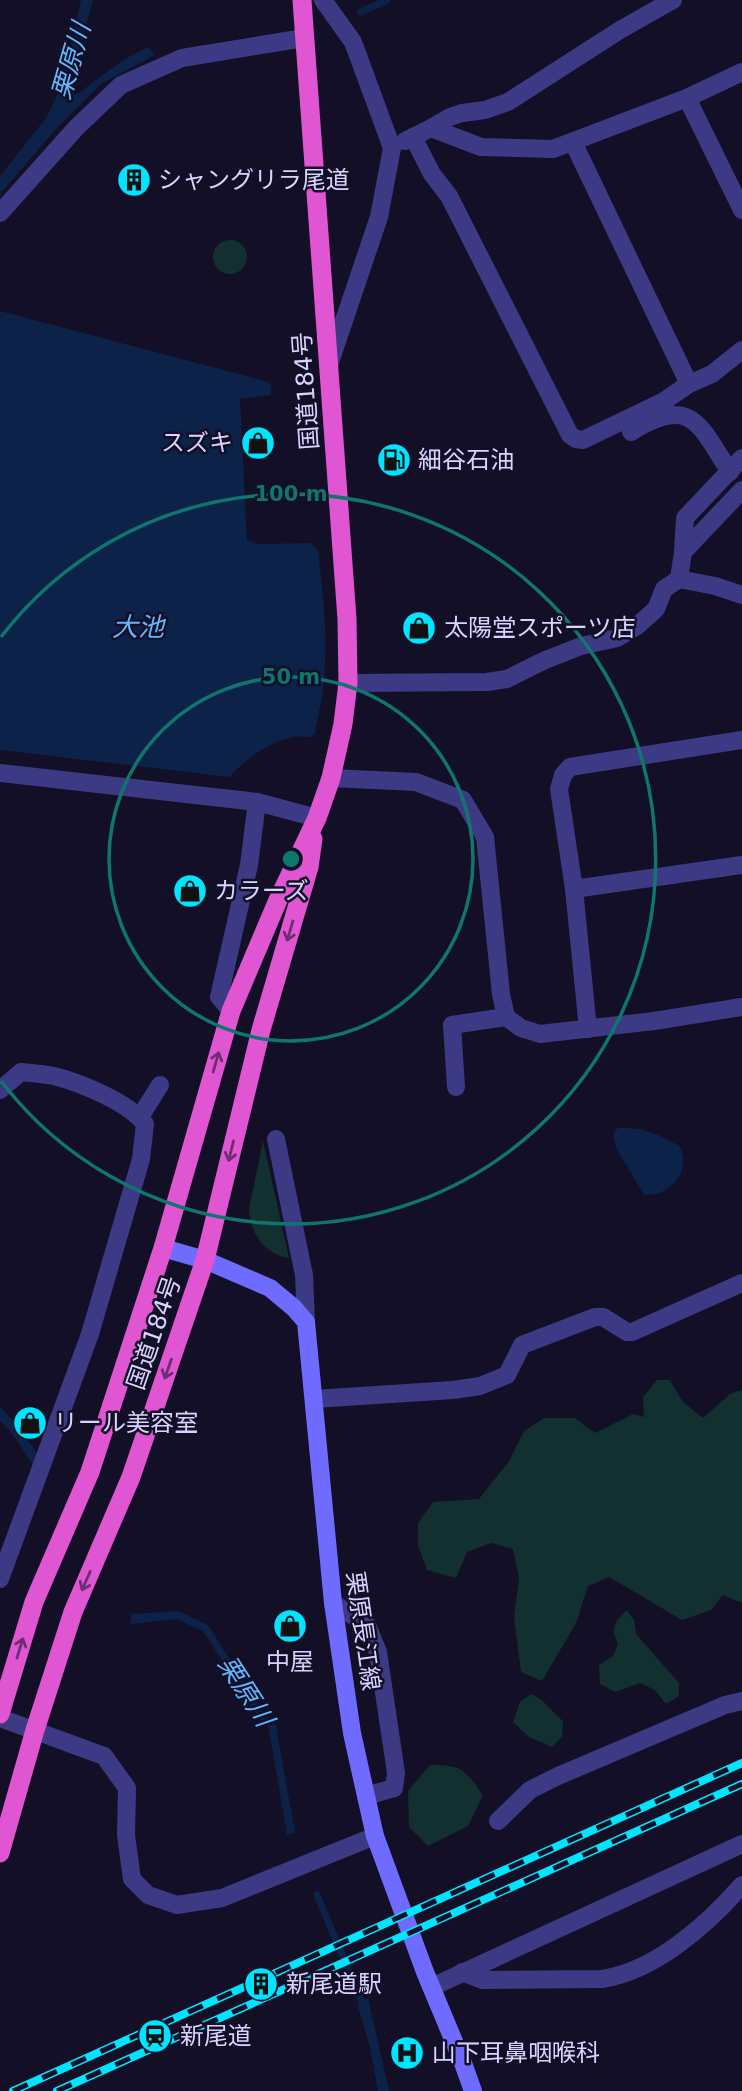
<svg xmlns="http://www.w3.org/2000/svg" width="742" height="2091" font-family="'DejaVu Sans','Noto Sans JP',sans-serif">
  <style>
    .green { fill: #12302f }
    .water { fill: #0c2248 }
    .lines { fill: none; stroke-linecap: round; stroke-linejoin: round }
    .stream { stroke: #0c2248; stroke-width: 7 }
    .minor { stroke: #3d3a85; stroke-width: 18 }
    .tertiary { stroke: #3d3a85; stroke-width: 18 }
    .secondary { stroke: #6f6bff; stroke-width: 18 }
    .trunk { stroke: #e055d1; stroke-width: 19 }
    .rail-casing { stroke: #00e5ff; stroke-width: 8 }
    .rail { stroke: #130f26; stroke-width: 5; stroke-dasharray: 16; stroke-linecap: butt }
    .oneway { stroke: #6f2e73 }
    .ring { fill: none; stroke: #0f766e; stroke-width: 3.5 }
    .labels { text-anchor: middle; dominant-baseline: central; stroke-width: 5; stroke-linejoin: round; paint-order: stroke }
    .poi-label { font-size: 24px; fill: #d9d4ff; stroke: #130f26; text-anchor: start }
    .street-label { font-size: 24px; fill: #d9d4ff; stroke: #130f26 }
    .water-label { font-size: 26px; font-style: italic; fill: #62b6ff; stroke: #130f26 }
    .centre { fill: #0f766e; stroke: #130f26; stroke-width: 3.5 }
    .ring-label { font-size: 21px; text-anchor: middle; font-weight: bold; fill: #0f766e; stroke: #130f26; stroke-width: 5; stroke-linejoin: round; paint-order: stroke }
  </style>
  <rect width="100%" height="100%" fill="#130f26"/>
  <!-- green -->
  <g class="green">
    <circle cx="230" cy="257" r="17"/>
    <path d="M263,1141L289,1258C264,1254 250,1233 249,1209Z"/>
    <path d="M657,1380H670L683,1402L703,1418L730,1394L742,1390V1603L723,1595L711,1610L682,1620L609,1577L588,1586L576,1623L542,1681L521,1672L514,1617L519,1578L513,1549L491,1543L467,1552L456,1578L427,1570L418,1545V1523L433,1502L479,1499L509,1461L524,1431L544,1418H575L595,1433L633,1414L644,1417L643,1397Z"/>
    <path d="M627,1610L634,1620L636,1634L679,1683V1696L666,1704L655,1690L640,1683L615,1692L600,1684L599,1665L613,1656L618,1644L613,1631L617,1620Z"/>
    <path d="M531,1694C544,1699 552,1712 563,1721L562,1737L552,1747L529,1737L513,1722L520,1702Z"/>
    <path d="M430,1765C463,1765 464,1769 483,1795L468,1826L428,1846L409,1827L408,1791Z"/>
  </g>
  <!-- water -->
  <g class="water">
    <path d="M81,0H93L70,84L72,94L79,93C101,76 122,59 148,47L155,55L101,84L57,128L0,194V176L46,118L55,100L64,72Z"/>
    <path d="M0,311L269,382L271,386V395L240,399L247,540L257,544L311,543L318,550C323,593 328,637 324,680C322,698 318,716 315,733L311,737C306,737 299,736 294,737C271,741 244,759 230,777L0,750Z"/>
    <path d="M618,1128C639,1126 662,1135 679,1146C693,1170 670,1197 644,1195L616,1148L613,1133Z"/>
    <path d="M0,1406L21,1430L38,1455L34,1467L14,1436L0,1420Z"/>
    <path d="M179,1611L208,1625L265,1715L276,1726L295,1833L287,1835L269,1728L261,1721L203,1631L177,1619L130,1624L132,1614Z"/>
    <path d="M368,1998L389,2091H378L370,2047L357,2003Z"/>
  </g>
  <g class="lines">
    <!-- stream -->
    <g class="stream">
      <path d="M361,12L387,0"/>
      <path d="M317,1895L364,2007"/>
    </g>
    <!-- minor -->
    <g class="minor">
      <path d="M323,0L353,42L392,148L379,217L329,365"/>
      <path d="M687,98L742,210"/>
      <path d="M431,128L450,117L462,113L485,110L508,102L620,30L673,0"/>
      <path d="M413,137L432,174L449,196L570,435L576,439L583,440L664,401L689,384L712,374L742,350"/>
      <path d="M405,141L431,128L481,147L553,149L687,98L742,72"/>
      <path d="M573,142L689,384"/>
      <path d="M0,213L76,128L121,85L182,58L304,38"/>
      <path d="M631,432C692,394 699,425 730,472"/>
      <path d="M683,552L685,518L742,458"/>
      <path d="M679,579L715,586L742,595"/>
      <path d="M348,683L487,682L507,679L543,661L581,646L617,638L637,626L656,609L664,589L679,579L683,552L742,490"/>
      <path d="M0,773L257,802L317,818"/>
      <path d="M331,778L416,782L463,800L485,837L501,994L506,1017L521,1028L540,1034L654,1021L742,1007"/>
      <path d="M574,889L742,865"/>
      <path d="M231,1011L219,997L249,865L257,802"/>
      <path d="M588,1029L574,889L559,789L563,775L570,767L742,740"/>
      <path d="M456,1087L452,1025L506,1017"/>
      <path d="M0,1090L21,1072C32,1073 43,1074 54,1076C81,1083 128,1102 145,1124L141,1159L90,1334L0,1579"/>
      <path d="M140,1117L160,1085"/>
      <path d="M276,1139L304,1275L306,1322"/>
      <path d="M314,1399L453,1390L480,1386L507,1375L522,1345L595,1317H603L627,1332H632L742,1283"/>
      <path d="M333,1603L367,1625L378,1652L396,1773L394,1788L366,1796"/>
      <path d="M498,1821L530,1790L558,1776L725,1705L742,1701"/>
      <path d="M462,1972L482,1980L602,1979C655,1971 707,1925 742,1885"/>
      <path d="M432,1987L742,1844"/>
    </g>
    <!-- tertiary -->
    <path class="tertiary" d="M0,1718L104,1756L127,1788L126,1835L132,1879L148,1895L177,1905L222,1898L375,1836"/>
    <!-- secondary -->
    <path class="secondary" d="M163,1248L205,1260L270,1288L294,1308L306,1322L333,1603L352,1733L366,1796L375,1836L425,1972L463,2063L473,2091"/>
    <!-- trunk -->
    <g class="trunk">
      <path d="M0,1714L34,1602L90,1472L163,1248L231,1011L278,900L317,818L331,778L343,724L348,683L347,619L302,0"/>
      <path d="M0,1853L35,1730L73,1612L131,1477L205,1260L261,1030L309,867L313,839"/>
    </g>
    <!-- rail casing -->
    <g class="rail-casing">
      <g id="rail">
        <path d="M13,2091L742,1763"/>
        <path d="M57,2091L742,1784"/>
      </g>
    </g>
    <!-- rail -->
    <use href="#rail" class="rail"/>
  </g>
  <!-- one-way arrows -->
  <defs><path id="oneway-shaft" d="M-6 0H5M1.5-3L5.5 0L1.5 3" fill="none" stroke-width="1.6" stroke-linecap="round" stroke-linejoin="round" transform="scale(1.75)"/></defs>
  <g class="oneway">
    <use href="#oneway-shaft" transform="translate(290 931) rotate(106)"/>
    <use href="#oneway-shaft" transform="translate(216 1062) rotate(-74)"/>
    <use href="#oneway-shaft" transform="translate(231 1151) rotate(104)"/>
    <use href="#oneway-shaft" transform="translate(168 1369) rotate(109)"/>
    <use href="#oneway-shaft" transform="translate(86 1581) rotate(114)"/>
    <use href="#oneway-shaft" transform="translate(20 1648) rotate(-73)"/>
  </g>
  <!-- distance rings -->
  <g class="ring">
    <circle cx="291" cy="859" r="182"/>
    <path d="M1 637A365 365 0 1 1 1 1081"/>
  </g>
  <!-- icons -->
  <defs>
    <g id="building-disc" transform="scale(1.75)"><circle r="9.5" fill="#00e5ff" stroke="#130f26"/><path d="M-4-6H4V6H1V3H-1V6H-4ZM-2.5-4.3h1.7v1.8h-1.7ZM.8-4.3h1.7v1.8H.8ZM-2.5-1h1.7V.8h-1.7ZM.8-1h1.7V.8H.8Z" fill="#111"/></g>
    <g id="shop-disc" transform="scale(1.75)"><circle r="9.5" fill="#00e5ff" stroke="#130f26"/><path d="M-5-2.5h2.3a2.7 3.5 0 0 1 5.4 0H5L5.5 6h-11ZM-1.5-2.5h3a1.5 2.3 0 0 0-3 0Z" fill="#111"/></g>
    <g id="fuel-disc" transform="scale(1.75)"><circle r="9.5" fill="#00e5ff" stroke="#130f26"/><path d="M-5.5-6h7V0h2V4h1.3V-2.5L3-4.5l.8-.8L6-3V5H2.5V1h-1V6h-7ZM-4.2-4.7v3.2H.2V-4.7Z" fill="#111"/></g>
    <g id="station-disc" transform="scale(1.75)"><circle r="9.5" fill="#00e5ff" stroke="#130f26"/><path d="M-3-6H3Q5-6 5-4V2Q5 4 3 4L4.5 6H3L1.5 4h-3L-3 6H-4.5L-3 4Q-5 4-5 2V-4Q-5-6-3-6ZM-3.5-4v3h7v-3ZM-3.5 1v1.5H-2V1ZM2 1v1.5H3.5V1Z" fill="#111"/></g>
    <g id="hospital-disc" transform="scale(1.75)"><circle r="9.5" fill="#00e5ff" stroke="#130f26"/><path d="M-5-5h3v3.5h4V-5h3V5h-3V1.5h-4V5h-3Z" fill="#111"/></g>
  </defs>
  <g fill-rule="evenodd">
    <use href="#building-disc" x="134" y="180"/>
    <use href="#shop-disc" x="258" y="443"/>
    <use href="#fuel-disc" x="394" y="460"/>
    <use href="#shop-disc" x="419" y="628"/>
    <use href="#shop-disc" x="190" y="891"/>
    <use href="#shop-disc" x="30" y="1423"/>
    <use href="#shop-disc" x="290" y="1626"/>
    <use href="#building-disc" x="261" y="1984"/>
    <use href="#station-disc" x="155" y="2036"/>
    <use href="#hospital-disc" x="407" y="2053"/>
  </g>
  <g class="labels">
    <!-- poi labels -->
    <g class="poi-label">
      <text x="158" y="180">シャングリラ尾道</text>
      <text x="233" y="443" text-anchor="end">スズキ</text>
      <text x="418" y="460">細谷石油</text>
      <text x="444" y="628">太陽堂スポーツ店</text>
      <text x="214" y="891">カラーズ</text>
      <text x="54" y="1423">リール美容室</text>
      <text x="290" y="1662" text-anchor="middle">中屋</text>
      <text x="286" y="1984">新尾道駅</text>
      <text x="180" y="2036">新尾道</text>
      <text x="432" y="2053">山下耳鼻咽喉科</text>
    </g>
    <!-- street labels -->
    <g class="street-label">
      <text transform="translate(306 391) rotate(-94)">国道184号</text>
      <text transform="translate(154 1333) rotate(-71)">国道184号</text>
      <text transform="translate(363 1631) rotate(82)">栗原長江線</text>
    </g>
    <!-- water labels -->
    <g class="water-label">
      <text transform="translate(71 61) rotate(-74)">栗原川</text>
      <text x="138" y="627">大池</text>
      <text transform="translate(246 1691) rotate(57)">栗原川</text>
    </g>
  </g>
  <circle cx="291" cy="859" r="10" class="centre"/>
  <g class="ring-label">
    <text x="291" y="501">100 m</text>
    <text x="291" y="684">50 m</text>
  </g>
</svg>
